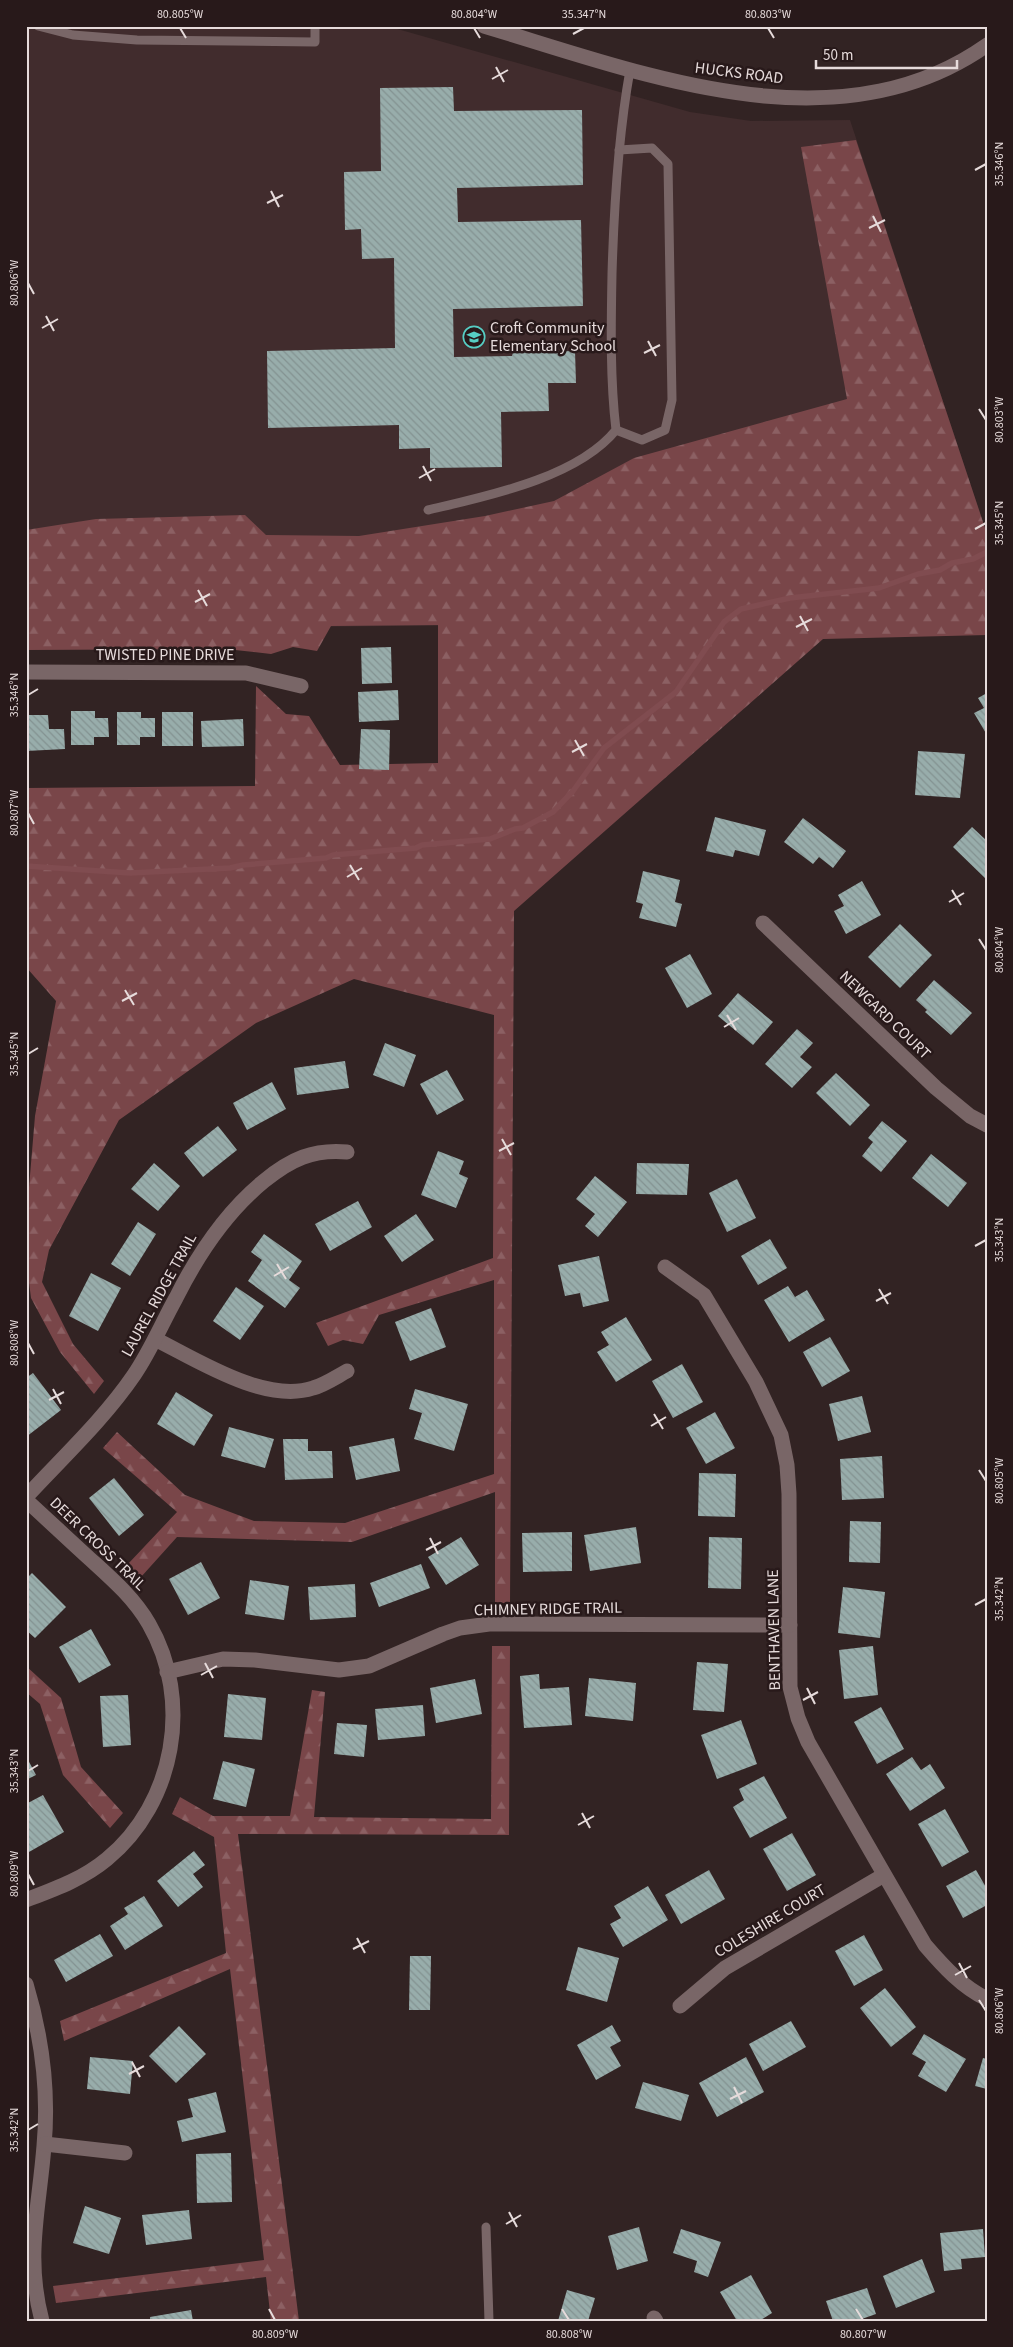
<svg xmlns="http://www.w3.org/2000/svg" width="1013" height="2347" font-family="'Source Sans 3',sans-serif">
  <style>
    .built { fill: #412c2d }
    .forest { fill: url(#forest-firs) }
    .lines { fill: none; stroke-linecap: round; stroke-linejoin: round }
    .stream { stroke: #804c50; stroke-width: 5.5 }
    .building { fill: url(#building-back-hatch) }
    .lane { stroke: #796667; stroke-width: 9 }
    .street { stroke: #796667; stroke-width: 15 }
    .secondary { stroke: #796667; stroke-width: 15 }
    .ticks { fill: none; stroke: #e6dbdb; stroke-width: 2 }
    .labels { text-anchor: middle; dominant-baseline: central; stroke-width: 5; stroke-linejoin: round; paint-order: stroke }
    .street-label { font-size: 16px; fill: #e6dbdb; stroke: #28191a }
    .poi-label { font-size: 16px; fill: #e6dbdb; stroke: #28191a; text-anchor: start }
    .neatline { fill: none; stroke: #e6dbdb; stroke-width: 2 }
    .ticks-label { font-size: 12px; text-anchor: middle; fill: #e6dbdb }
  </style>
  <defs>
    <pattern id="forest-firs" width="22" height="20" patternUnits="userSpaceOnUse" patternTransform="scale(1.25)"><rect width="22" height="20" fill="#794649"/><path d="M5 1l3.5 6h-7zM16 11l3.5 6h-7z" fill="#8c6063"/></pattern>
    <pattern id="building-back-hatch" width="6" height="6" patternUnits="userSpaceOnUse" patternTransform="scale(1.25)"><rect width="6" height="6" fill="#98adab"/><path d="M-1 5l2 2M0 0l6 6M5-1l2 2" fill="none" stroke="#839291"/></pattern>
  </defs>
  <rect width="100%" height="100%" fill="#322323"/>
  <!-- built -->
  <path class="built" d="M26,26H387L690,112L751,121L850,120L987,534L515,625L26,629Z"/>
  <!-- forest -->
  <g class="forest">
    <path d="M856,140L987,534V635L823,639L514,911L510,1603H495V1492L352,1542L177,1537L141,1577L128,1564L177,1512L103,1448L117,1432L185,1495L254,1521L345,1523L494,1474V1280L379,1315L363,1344L343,1340L328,1346L316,1323L493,1258L494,1015L354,979L256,1023L119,1120L49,1250L42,1282L73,1344L104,1381L94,1394L60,1352L31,1298L26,1258V1223L35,1116L56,1001L26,967V788L255,786L256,686L286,714L309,716L340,765L438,763V625L331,626L317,651L293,647L271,654L226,649L26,650V530L96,519L245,515L266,535L359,536L485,516L554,501L634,458L847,399L801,147Z"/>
    <path d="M492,1646H510L509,1835L238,1834L299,2321H271L266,2277L56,2303L53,2286L264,2260L230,1969L64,2041L60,2021L226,1953L214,1837L172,1814L180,1797L213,1816H290L312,1690L325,1692L314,1817L491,1819Z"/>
    <path d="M26,1666L61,1698L81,1767L123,1813L110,1828L63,1775L40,1704L26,1692Z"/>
  </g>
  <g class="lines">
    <!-- stream -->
    <path class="stream" d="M26,866L130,873L230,868L243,865L326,858L333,855L416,848L422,845L490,839L515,829L523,828L553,812L573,791L604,748L676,692L724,622L741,609L790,598L879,588L918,574L940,570L952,563L973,559L987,552"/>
  </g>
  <!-- building -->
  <g class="building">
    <path d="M453,87L454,111L582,110L583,185L457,188L458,222L581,220L583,306L453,309L454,357L512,356L513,352L575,351L576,383H548L549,411L501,412L502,467L430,468V448L399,449V425L268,428L267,351L395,348L394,258L362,259L361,229L345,230L344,172L381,171L380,88Z"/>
    <path d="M391,647L392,683L362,684L361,648Z"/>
    <path d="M398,690L399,720L359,722L358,692Z"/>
    <path d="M987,693V735L974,713L984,708L978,698Z"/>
    <path d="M71,711H95V718H108L109,737H94V745H71Z"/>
    <path d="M117,712H141V718H155V737H140V745H117Z"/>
    <rect x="162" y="712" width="31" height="34"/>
    <path d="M26,715H48L49,729H64L65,749L26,751Z"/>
    <path d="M243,719L244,746L202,747L201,721Z"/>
    <path d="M361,729L390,730L389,770L359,769Z"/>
    <path d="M918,751L965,754L960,798L915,795Z"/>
    <path d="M715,817L766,830L759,856L735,850L733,857L706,851Z"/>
    <path d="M803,818L846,851L833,868L819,857L813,864L784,842Z"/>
    <path d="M972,827L987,841V880L953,847Z"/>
    <path d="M643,871L680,880L675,902L682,904L676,927L639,918L643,904L636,902Z"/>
    <path d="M862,881L881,915L846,934L834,911L844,906L838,895Z"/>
    <path d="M900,924L932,955L900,988L868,957Z"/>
    <path d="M690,954L712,994L687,1008L665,968Z"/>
    <path d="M934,980L972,1013L951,1035L925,1012L927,1010L916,1000Z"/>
    <path d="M738,993L773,1022L753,1045L718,1016Z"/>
    <path d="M797,1029L813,1043L800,1057L812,1067L792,1088L765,1064Z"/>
    <path d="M385,1043L416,1055L404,1087L373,1075Z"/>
    <path d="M345,1061L349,1088L297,1095L294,1068Z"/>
    <path d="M447,1070L464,1100L437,1115L420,1084Z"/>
    <path d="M836,1073L870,1105L850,1126L816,1093Z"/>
    <path d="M272,1082L286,1109L247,1130L233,1103Z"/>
    <path d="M882,1121L907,1141L881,1172L862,1156L873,1142L868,1138Z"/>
    <path d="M218,1126L237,1150L203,1177L184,1153Z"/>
    <path d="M438,1151L464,1161L459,1174L468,1178L456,1208L421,1195Z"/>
    <path d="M931,1154L967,1183L948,1207L912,1178Z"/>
    <path d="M154,1163L180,1186L158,1211L131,1189Z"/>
    <path d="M637,1163L689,1164L687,1195L636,1194Z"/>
    <path d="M595,1176L627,1202L598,1237L585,1226L595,1214L576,1199Z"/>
    <path d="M737,1179L756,1218L727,1232L709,1193Z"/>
    <path d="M358,1201L372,1227L330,1251L315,1224Z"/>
    <path d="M416,1214L434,1240L402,1262L384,1236Z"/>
    <path d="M138,1222L156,1234L130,1276L111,1264Z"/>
    <path d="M264,1234L302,1261L289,1280L300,1288L285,1308L248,1281L262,1260L251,1252Z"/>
    <path d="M770,1239L787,1268L758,1285L741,1256Z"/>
    <path d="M599,1256L609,1301L583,1307L580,1293L565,1296L558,1265Z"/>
    <path d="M91,1273L121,1288L98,1331L69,1316Z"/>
    <path d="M788,1286L795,1297L807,1290L825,1320L789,1342L764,1300Z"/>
    <path d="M236,1287L264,1306L240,1340L213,1321Z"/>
    <path d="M431,1308L446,1347L410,1361L395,1322Z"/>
    <path d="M626,1317L652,1360L616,1382L597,1352L609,1345L601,1332Z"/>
    <path d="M830,1337L850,1371L822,1387L803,1352Z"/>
    <path d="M682,1364L703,1402L673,1418L652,1381Z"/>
    <path d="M33,1373L61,1410L26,1437V1378Z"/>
    <path d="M415,1389L468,1404L454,1451L414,1439L422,1413L409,1409Z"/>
    <path d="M176,1392L213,1415L194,1446L157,1424Z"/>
    <path d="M862,1396L871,1432L838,1441L829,1404Z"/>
    <path d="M715,1412L735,1448L706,1464L686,1428Z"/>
    <path d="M229,1427L274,1439L265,1468L221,1456Z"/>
    <path d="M394,1438L400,1471L356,1480L349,1447Z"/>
    <path d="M283,1439H308V1451H332L333,1478L285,1480Z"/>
    <path d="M882,1456L884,1498L842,1500L840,1459Z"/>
    <path d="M699,1473L736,1474L735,1517L698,1516Z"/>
    <path d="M114,1478L144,1515L119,1536L89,1498Z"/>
    <path d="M850,1521L881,1522L880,1563L849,1562Z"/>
    <path d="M636,1527L641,1563L590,1571L584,1535Z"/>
    <path d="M572,1532V1571L523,1572L522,1533Z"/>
    <path d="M461,1537L479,1565L446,1585L428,1557Z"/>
    <path d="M709,1537L742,1538L741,1589L708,1588Z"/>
    <path d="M201,1562L220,1598L188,1615L169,1579Z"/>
    <path d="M421,1564L430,1588L379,1607L370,1583Z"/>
    <path d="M32,1573L66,1607L35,1638L26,1630V1579Z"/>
    <path d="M250,1580L289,1586L284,1620L245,1614Z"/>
    <path d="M355,1584L356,1617L310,1620L308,1587Z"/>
    <path d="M843,1587L885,1592L880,1638L838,1633Z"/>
    <path d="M91,1629L111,1665L79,1683L59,1647Z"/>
    <path d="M873,1646L878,1695L844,1699L839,1650Z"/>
    <path d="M697,1662L728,1664L724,1712L693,1710Z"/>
    <path d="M539,1674L540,1689L569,1687L572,1725L524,1728L520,1676Z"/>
    <path d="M589,1678L636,1683L633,1721L585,1716Z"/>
    <path d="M475,1679L482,1714L436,1723L430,1688Z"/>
    <path d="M228,1694L266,1698L262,1740L224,1737Z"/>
    <path d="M128,1695L131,1745L103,1747L100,1696Z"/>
    <path d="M423,1705L425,1736L378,1740L375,1709Z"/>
    <path d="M881,1707L904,1749L877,1764L854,1722Z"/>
    <path d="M741,1720L757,1764L717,1779L701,1735Z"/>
    <path d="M337,1723L367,1725L364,1757L334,1754Z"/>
    <path d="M26,1756L36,1775L26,1780Z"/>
    <path d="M912,1757L921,1770L930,1764L945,1788L910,1811L886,1774Z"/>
    <path d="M223,1761L255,1769L246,1807L213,1799Z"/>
    <path d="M764,1776L787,1818L750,1838L733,1807L744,1800L739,1789Z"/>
    <path d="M43,1795L64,1832L29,1852L26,1848V1804Z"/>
    <path d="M945,1809L969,1852L942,1867L918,1824Z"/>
    <path d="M792,1833L816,1875L787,1891L763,1849Z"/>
    <path d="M194,1851L205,1865L193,1874L203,1887L178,1907L157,1881Z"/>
    <path d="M709,1870L725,1899L681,1924L665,1895Z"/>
    <path d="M976,1870L987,1889V1905L963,1918L946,1886Z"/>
    <path d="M648,1886L668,1920L623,1947L610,1924L621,1918L614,1906Z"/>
    <path d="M144,1896L163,1926L125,1950L110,1926L128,1914L124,1908Z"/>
    <path d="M100,1934L113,1956L66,1982L54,1960Z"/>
    <path d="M864,1935L883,1970L854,1986L835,1951Z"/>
    <path d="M578,1947L619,1958L607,2002L566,1990Z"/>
    <path d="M410,1956H431L430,2010H409Z"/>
    <path d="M885,1988L916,2027L891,2047L860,2008Z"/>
    <path d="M791,2021L806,2047L763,2071L749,2044Z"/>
    <path d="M612,2025L621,2041L610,2047L621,2066L596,2080L577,2045Z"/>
    <path d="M179,2026L206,2054L176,2083L149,2056Z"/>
    <path d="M924,2034L966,2059L946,2092L918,2076L926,2062L912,2054Z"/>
    <path d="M90,2057L133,2061L130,2094L87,2089Z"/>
    <path d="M746,2057L764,2092L717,2117L699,2083Z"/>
    <path d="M983,2058L987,2059V2089L975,2086Z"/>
    <path d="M643,2082L689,2095L681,2121L635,2108Z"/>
    <path d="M216,2092L226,2132L182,2142L177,2121L193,2117L188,2099Z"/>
    <path d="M231,2153L232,2202L197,2203L196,2154Z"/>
    <path d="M85,2206L121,2218L109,2254L73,2243Z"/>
    <path d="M189,2210L192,2239L146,2245L142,2215Z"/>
    <path d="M639,2227L648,2261L617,2270L608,2236Z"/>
    <path d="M681,2229L721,2242L708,2277L694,2272L697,2261L673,2253Z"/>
    <path d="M983,2229L985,2257L961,2259L962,2269L944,2271L940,2233Z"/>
    <path d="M922,2259L935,2292L896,2308L883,2276Z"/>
    <path d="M751,2275L772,2313L759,2321H737L720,2292Z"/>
    <path d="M867,2288L876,2314L856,2321H833L826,2301Z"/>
    <path d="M567,2290L595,2298L588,2321H558Z"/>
    <path d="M191,2310L193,2321H150V2317Z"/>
  </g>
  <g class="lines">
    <!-- lane -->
    <g class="lane">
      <path d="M38,26L73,35L137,40L315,42V26"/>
      <path d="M616,430L642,440L665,430L672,400L668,164L652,148L619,150"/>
      <path d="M428,510C487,496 577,478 616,430C610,379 611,326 612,274C614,205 618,137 630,70"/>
      <path d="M486,2227L489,2321"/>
    </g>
    <!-- street -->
    <g class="street">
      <path d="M26,672L246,673L301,686"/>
      <path d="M763,923L936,1088L970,1116L987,1125"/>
      <path d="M665,1267L704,1295L756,1382L781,1435L787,1465L789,1494L790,1687L798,1718L808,1742L925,1945C943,1966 962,1987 987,1999"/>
      <path d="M155,1339C197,1360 265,1404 313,1388C324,1385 336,1377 347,1371"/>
      <path d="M26,1497C63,1457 104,1419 134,1375C151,1350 162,1323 176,1298C198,1254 226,1212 264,1181C291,1159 313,1149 347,1152"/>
      <path d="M26,1500C48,1520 69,1540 90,1559C112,1579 134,1598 149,1624C193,1700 175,1803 107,1859C83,1879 55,1889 26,1900"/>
      <path d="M167,1672L223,1659L255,1660L339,1670L369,1666L443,1634L460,1628L489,1624L790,1625"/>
      <path d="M26,1984C42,2037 49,2091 44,2146C39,2210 25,2257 42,2321"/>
      <path d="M680,2006L725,1968L884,1875"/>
      <path d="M45,2144L125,2153"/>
      <path d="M654,2318L656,2321"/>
    </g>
    <!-- secondary -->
    <path class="secondary" d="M484,26C641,73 837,151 987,45"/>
  </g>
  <!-- ticks -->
  <path class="ticks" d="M180,28L186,38M474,28L480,38M768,28L774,38M573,34L584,28M496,67L504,82M492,79L508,70M975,170L986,164M271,191L279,207M267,203L283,195M873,216L881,232M869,228L885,220M28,283L34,294M46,316L54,331M42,328L58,319M648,341L656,356M644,353L660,345M979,409L986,420M423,466L431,481M419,478L435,469M975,529L986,523M198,590L207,606M195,602L210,594M800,616L808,631M796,627L812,619M28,695L38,689M575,740L584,756M572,752L587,744M28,813L34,824M350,865L359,880M347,877L362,868M952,890L961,905M949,902L964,893M979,939L986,950M125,990L134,1005M122,1001L137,993M727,1015L736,1030M724,1027L739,1018M28,1054L38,1048M502,1139L511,1155M499,1151L514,1143M975,1246L986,1240M277,1264L286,1279M274,1276L289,1267M879,1289L888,1304M876,1301L891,1293M28,1343L34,1354M53,1389L61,1404M49,1400L64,1392M654,1414L663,1429M651,1426L666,1417M979,1470L986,1481M430,1538L438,1554M426,1550L441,1542M975,1605L986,1599M205,1663L213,1678M201,1675L217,1666M807,1688L815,1704M803,1700L818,1692M28,1771L38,1765M582,1813L590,1828M578,1825L594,1816M28,1874L34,1885M357,1938L365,1953M353,1949L369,1941M959,1963L967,1978M955,1975L971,1966M979,2000L986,2011M132,2062L140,2077M129,2074L144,2066M734,2087L742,2103M730,2099L746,2091M28,2130L38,2124M509,2212L517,2227M506,2224L521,2215M269,2309L275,2320M562,2309L569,2320M856,2309L863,2320"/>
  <!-- icons -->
  <defs>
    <g id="school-ring" transform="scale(1.125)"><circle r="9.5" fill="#28191a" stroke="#56cec4" stroke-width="1.5"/><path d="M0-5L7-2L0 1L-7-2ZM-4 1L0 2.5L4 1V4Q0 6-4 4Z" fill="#56cec4"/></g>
  </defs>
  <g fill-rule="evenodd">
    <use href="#school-ring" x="474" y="337"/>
  </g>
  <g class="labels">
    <!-- street labels -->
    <g class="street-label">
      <text transform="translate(739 73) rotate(7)">HUCKS ROAD</text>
      <text x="165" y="655">TWISTED PINE DRIVE</text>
      <text transform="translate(885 1015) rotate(44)">NEWGARD COURT</text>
      <text transform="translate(159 1295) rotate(-61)">LAUREL RIDGE TRAIL</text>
      <text transform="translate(98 1544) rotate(44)">DEER CROSS TRAIL</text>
      <text transform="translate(548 1609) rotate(-1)">CHIMNEY RIDGE TRAIL</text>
      <text transform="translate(774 1630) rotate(-91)">BENTHAVEN LANE</text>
      <text transform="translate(770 1921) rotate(-31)">COLESHIRE COURT</text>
    </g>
    <!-- poi labels -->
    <g class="poi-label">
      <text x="490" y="328">Croft Community<tspan x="490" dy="18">Elementary School</tspan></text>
    </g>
  </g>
  <!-- border -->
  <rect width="1013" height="2347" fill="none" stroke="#28191a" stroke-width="55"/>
  <!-- scale -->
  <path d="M816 60v8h141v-8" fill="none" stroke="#e6dbdb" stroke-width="2.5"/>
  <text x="823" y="60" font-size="15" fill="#e6dbdb" stroke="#28191a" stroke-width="4" paint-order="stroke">50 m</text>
  <rect x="28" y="28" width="958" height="2292" class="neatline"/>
  <g class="ticks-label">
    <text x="180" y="18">80.805°W</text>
    <text x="474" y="18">80.804°W</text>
    <text x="584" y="18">35.347°N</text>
    <text x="768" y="18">80.803°W</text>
    <text transform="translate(999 164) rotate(-90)" y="4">35.346°N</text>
    <text transform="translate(14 283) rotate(-90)" y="4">80.806°W</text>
    <text transform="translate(999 420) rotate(-90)" y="4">80.803°W</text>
    <text transform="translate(999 523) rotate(-90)" y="4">35.345°N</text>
    <text transform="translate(14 695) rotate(-90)" y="4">35.346°N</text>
    <text transform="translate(14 813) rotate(-90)" y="4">80.807°W</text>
    <text transform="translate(999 950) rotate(-90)" y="4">80.804°W</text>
    <text transform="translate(14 1054) rotate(-90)" y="4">35.345°N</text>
    <text transform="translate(999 1240) rotate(-90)" y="4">35.343°N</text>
    <text transform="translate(14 1343) rotate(-90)" y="4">80.808°W</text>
    <text transform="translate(999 1481) rotate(-90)" y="4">80.805°W</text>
    <text transform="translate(999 1599) rotate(-90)" y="4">35.342°N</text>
    <text transform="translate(14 1771) rotate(-90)" y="4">35.343°N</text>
    <text transform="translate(14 1874) rotate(-90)" y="4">80.809°W</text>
    <text transform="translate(999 2011) rotate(-90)" y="4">80.806°W</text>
    <text transform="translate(14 2130) rotate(-90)" y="4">35.342°N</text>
    <text x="275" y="2338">80.809°W</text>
    <text x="569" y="2338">80.808°W</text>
    <text x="863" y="2338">80.807°W</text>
  </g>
</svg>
